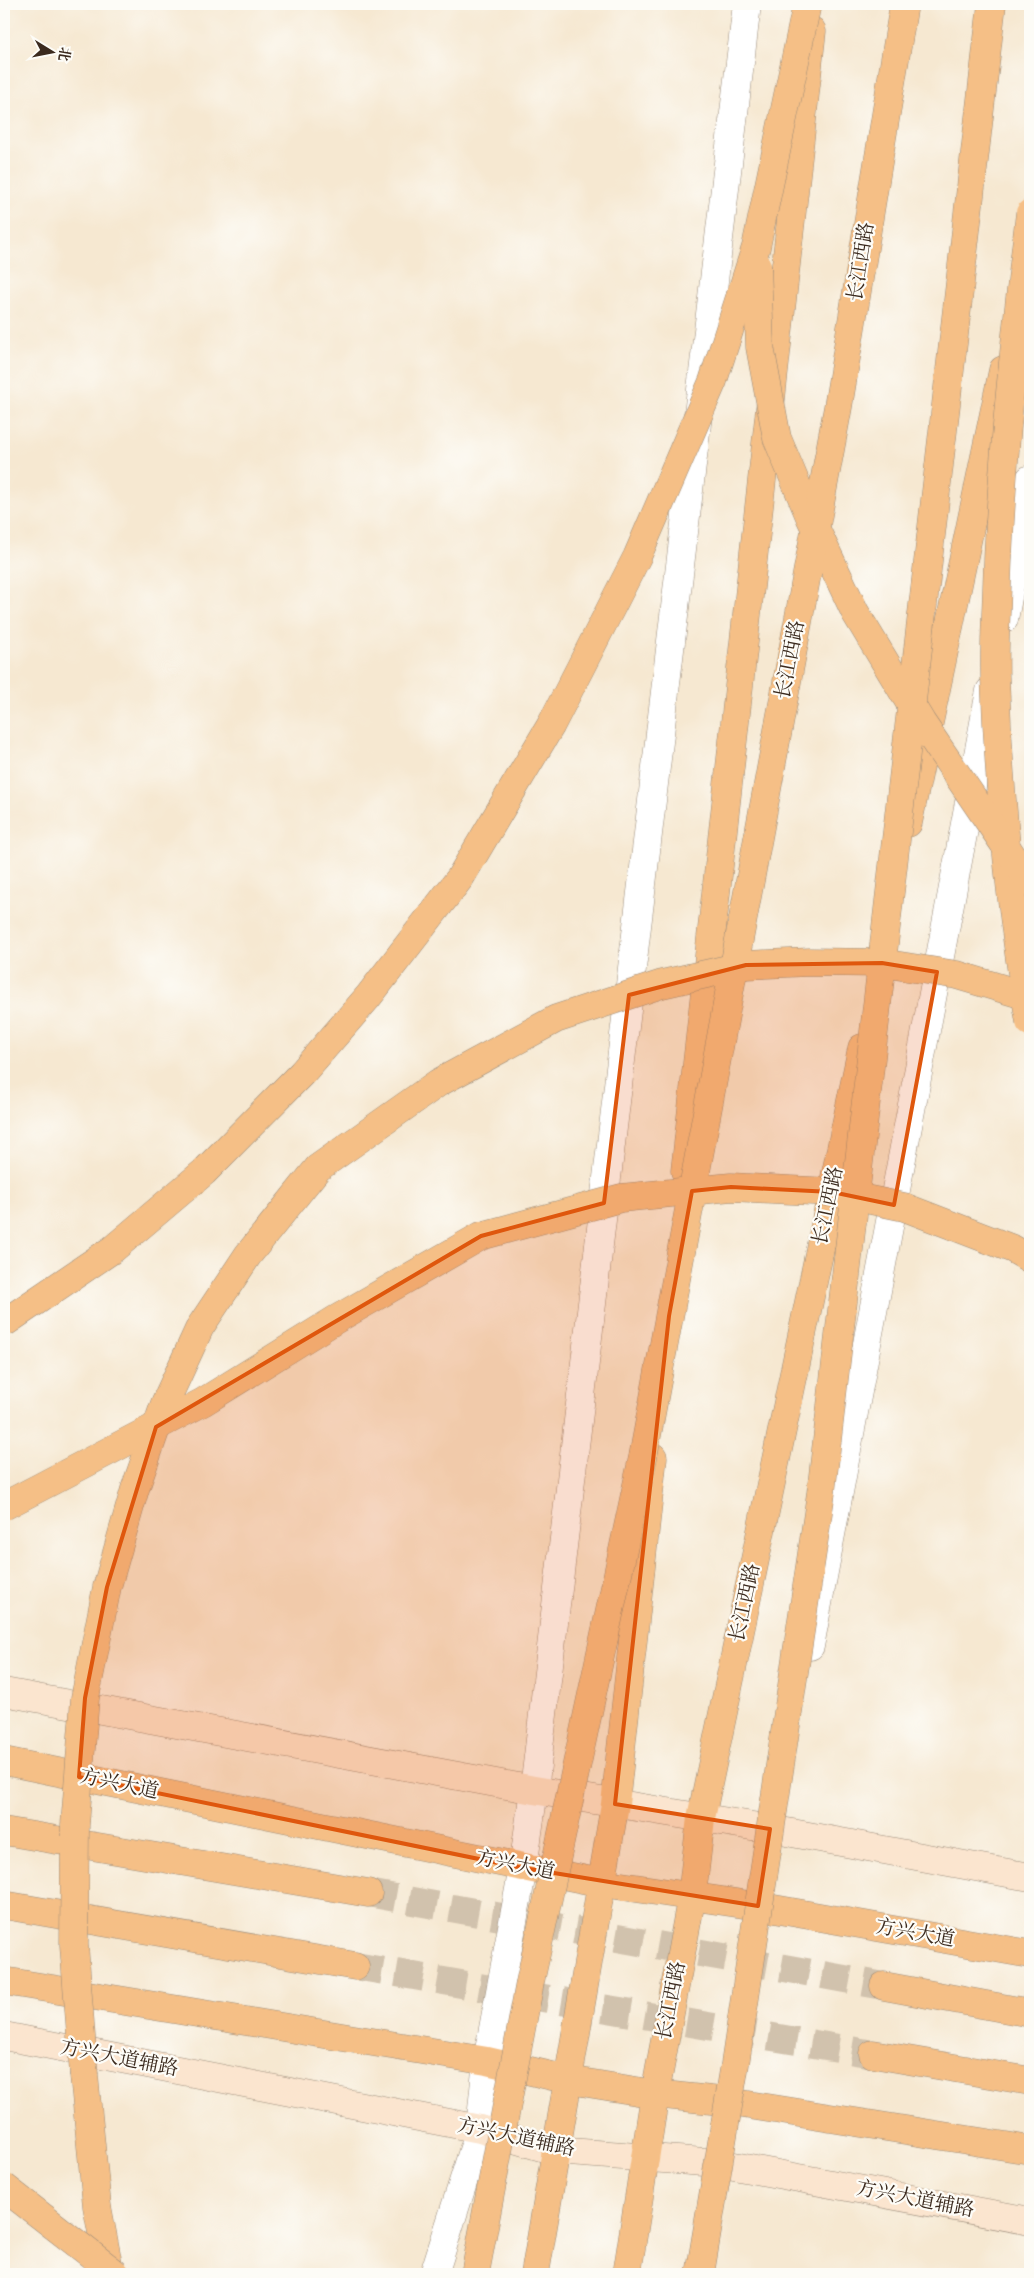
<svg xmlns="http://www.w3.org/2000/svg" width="1034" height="2278" font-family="'Old Standard TT','Noto Serif SC',serif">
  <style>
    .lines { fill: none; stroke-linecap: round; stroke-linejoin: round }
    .highway-tunnel { stroke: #d1c2ad; stroke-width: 28; stroke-dasharray: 28 14; stroke-linecap: butt }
    .street-casing { stroke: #988978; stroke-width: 29 }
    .secondary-casing { stroke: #988978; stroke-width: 29 }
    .highway-casing { stroke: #988978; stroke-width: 29 }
    .street { stroke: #fff; stroke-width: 28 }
    .secondary { stroke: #fbe5cf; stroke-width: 28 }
    .highway { stroke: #f5bf86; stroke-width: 28 }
    .highway-bridge-casing { stroke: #988978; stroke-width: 29; stroke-linecap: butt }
    .highway-bridge { stroke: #f5bf86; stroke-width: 28 }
    .marked { fill: #df570d; fill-opacity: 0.2; stroke: #df570d; stroke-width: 4; stroke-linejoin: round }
    .labels { text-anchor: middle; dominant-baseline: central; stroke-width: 4.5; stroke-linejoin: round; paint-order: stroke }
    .street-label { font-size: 20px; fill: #3b2a1e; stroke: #fdfcf7 }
  </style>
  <rect width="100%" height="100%" fill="#fdfcf7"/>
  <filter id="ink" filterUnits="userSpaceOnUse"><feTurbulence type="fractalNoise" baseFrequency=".02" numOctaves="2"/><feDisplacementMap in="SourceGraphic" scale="10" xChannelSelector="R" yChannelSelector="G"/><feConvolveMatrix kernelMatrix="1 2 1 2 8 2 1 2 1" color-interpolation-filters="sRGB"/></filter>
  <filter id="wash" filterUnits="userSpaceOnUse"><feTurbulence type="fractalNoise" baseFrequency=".0096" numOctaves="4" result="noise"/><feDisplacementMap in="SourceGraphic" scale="20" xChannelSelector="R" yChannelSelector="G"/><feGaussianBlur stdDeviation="1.12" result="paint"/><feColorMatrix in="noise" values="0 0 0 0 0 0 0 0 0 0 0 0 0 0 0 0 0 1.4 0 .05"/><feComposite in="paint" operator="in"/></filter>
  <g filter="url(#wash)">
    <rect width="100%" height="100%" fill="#f6e8d1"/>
  </g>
  <g filter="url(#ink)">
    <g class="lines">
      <!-- highway-tunnel -->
      <g class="highway-tunnel">
        <path d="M368,1893L884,1986"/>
        <path d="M355,1966L873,2054"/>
      </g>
      <!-- street casing -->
      <g class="street-casing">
        <g id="street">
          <path d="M1004,619L1030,479"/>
          <path d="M810,1646L990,691"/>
          <path d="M434,2274L480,2129L487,2061L523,1868L534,1790L747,4"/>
        </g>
      </g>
      <!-- secondary casing -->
      <g class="secondary-casing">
        <g id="secondary">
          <path d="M4,1692L534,1790L776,1830L1030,1877"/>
          <path d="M4,2036L480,2129L555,2151L718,2163L1030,2221"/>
        </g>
      </g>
      <!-- highway casing -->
      <g class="highway-casing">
        <g id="highway">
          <path d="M908,823L1003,370"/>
          <path d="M685,1171L812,31"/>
          <path d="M4,1761L602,1883L763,1907L1030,1954"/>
          <path d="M4,1831L368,1893"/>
          <path d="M4,1905L355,1966"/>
          <path d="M4,1981L487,2061L569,2080L655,2094L730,2102L1030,2150"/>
          <path d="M884,1986L1030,2013"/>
          <path d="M873,2054L1030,2081"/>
          <path d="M84,2075L97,2206L110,2274"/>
          <path d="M535,2274L615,1804L653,1457"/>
          <path d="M627,2274L655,2094L692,1895L701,1818L862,1048"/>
        </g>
      </g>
      <!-- street -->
      <use href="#street" class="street"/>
      <!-- secondary -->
      <use href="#secondary" class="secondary"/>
      <!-- highway -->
      <use href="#highway" class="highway"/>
      <!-- highway-bridge casing -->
      <g class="highway-bridge-casing">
        <g id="highway-bridge">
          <path d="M1030,213C1015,337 1001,462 997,587C996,617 994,647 995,677C999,792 1010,909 1030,1022"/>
          <path d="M757,266L760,347L777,438L810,517L855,612L922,723L1030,882"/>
          <path d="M4,1323L113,1249L204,1172L302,1073L368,997L460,878L551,725L637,557L713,381L756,247L807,4"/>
          <path d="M4,1506L203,1402L335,1320L481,1236L621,1198L731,1187L832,1192L904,1207L1013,1249L1030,1259"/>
          <path d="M84,2075L74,1945L75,1825L85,1698L107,1587L135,1489L165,1403L200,1327L248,1255L318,1168L438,1083L556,1019L662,984L746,965L810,962L882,963L957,975L1030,997"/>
          <path d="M4,2187L116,2274"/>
          <path d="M475,2274L530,1982L643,1457L838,407L904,4"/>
          <path d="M700,2274L735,2064L821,1493L992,4"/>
        </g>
      </g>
      <!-- highway-bridge -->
      <use href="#highway-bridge" class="highway-bridge"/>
    </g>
  </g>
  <!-- marked area -->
  <path class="marked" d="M882,963L937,972L894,1205L832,1192L731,1187L692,1191L669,1316L615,1804L770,1829L758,1906L523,1868L79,1777L85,1698L107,1587L156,1427L481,1236L604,1203L629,995L746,965Z"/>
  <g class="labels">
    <!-- street labels -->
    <g class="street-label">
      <text transform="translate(862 262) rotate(-81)">长江西路</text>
      <text transform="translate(791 660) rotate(-79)">长江西路</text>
      <text transform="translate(829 1206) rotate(-78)">长江西路</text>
      <text transform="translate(746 1603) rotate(-78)">长江西路</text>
      <text transform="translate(119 1785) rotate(12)">方兴大道</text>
      <text transform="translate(515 1866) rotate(11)">方兴大道</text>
      <text transform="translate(915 1934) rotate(10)">方兴大道</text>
      <text transform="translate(672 2001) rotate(-79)">长江西路</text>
      <text transform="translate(119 2059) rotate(11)">方兴大道辅路</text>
      <text transform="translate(516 2138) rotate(12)">方兴大道辅路</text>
      <text transform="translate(915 2200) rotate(11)">方兴大道辅路</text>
    </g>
  </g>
  <!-- margin -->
  <rect width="1034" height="2278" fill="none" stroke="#fdfcf7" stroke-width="20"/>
  <!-- north arrow -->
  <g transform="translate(52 52) rotate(100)" stroke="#fdfcf7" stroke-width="4" paint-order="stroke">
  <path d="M0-4L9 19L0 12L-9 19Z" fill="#3b2a1e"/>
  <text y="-8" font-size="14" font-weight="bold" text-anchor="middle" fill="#3b2a1e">北</text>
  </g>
</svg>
